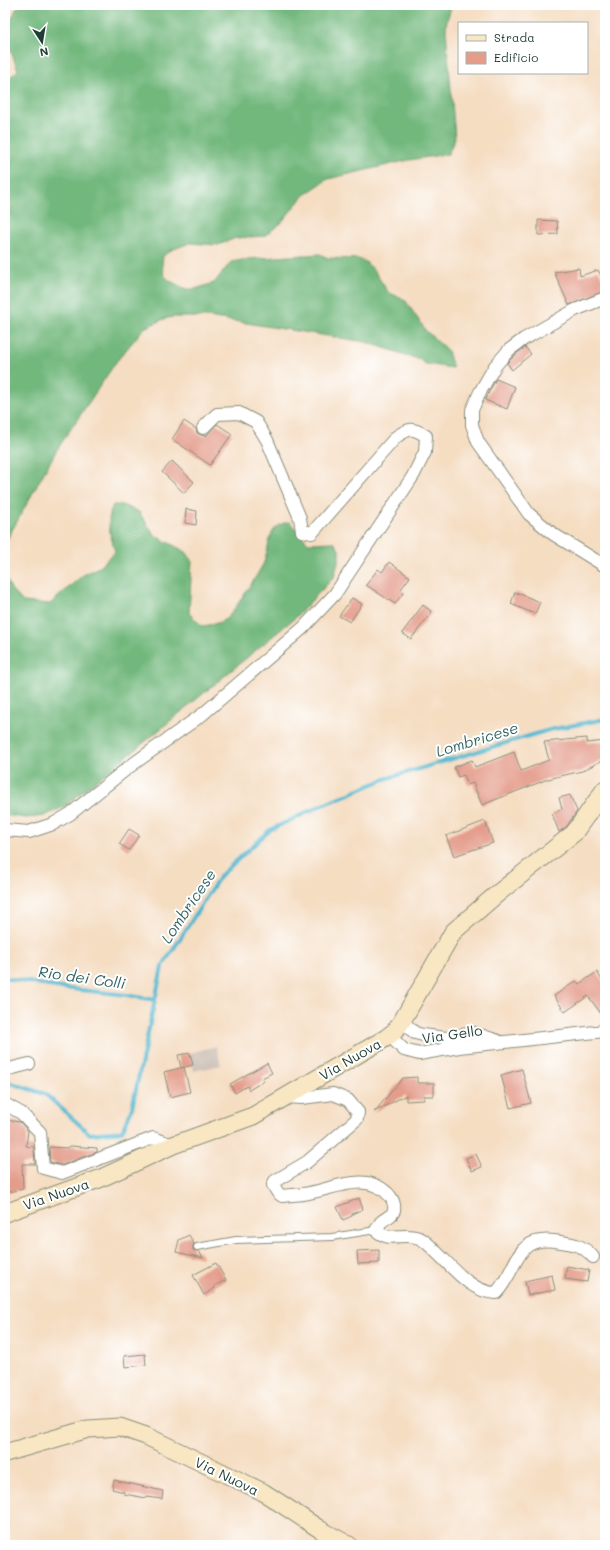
<svg xmlns="http://www.w3.org/2000/svg" width="610" height="1550" font-family="Mali,sans-serif">
  <style>
    .industrial { fill: #cdc2b9 }
    .forest { fill: #72b87d; stroke: #487a58 }
    .lines { fill: none; stroke-linecap: round; stroke-linejoin: round }
    .stream { stroke: #50b7cf; stroke-width: 4 }
    .building { fill: #e49c8b }
    .lane-casing { stroke: #8a8d7b; stroke-width: 8 }
    .street-casing { stroke: #8a8d7b; stroke-width: 14 }
    .secondary-casing { stroke: #8a8d7b; stroke-width: 19 }
    .lane { stroke: #fff; stroke-width: 6 }
    .street { stroke: #fff; stroke-width: 12 }
    .secondary { stroke: #f9e7c3; stroke-width: 17 }
    .labels { text-anchor: middle; dominant-baseline: central; stroke-width: 4; stroke-linejoin: round; paint-order: stroke }
    .street-label { font-size: 14px; fill: #1f3d34; stroke: #fff }
    .water-label { font-size: 15px; font-style: italic; fill: #2e6262; stroke: #fff }
  </style>
  <rect width="100%" height="100%" fill="#fff"/>
  <filter id="ink" filterUnits="userSpaceOnUse"><feTurbulence type="fractalNoise" baseFrequency=".025" numOctaves="2"/><feDisplacementMap in="SourceGraphic" scale="8" xChannelSelector="R" yChannelSelector="G"/><feConvolveMatrix kernelMatrix="1 2 1 2 8 2 1 2 1" color-interpolation-filters="sRGB"/></filter>
  <filter id="wash" filterUnits="userSpaceOnUse"><feTurbulence type="fractalNoise" baseFrequency=".012" numOctaves="4" result="noise"/><feDisplacementMap in="SourceGraphic" scale="16" xChannelSelector="R" yChannelSelector="G"/><feGaussianBlur stdDeviation="0.9" result="paint"/><feColorMatrix in="noise" values="0 0 0 0 0 0 0 0 0 0 0 0 0 0 0 0 0 1.4 0 .05"/><feComposite in="paint" operator="in"/></filter>
  <g filter="url(#wash)">
    <rect width="100%" height="100%" fill="#f5ddc2"/>
    <!-- industrial -->
    <path class="industrial" d="M216,1046L221,1065L194,1071L190,1053Z"/>
    <!-- forest -->
    <g class="forest">
      <path d="M22,5H452L447,20L446,30L455,138L448,154L409,160L328,179L304,195L280,224L264,236L236,238L218,245L190,243L171,250L163,256L162,265L164,275L170,281L186,289H195L214,283L231,262L248,259L320,254L328,258L358,259L366,262L373,269L388,292L405,300L426,331L448,351L453,368L426,364L418,359L366,342L208,317H173L164,319L144,328L116,362L56,451L5,543V82L18,70L8,44L9,25L16,9Z"/>
      <path d="M113,505H122L139,512L154,535L186,552L192,560L189,613L202,626C210,625 222,623 228,617C233,612 262,569 264,562C270,545 267,524 290,522L308,543L334,542L339,550V559L334,577L296,617L152,736L62,808L44,816L26,818L5,815V576L11,589L23,602L50,604L83,575L99,567L115,552C111,535 105,522 113,505Z"/>
    </g>
    <g class="lines">
      <!-- stream -->
      <g class="stream">
        <path d="M5,978L62,988L127,995L155,1000"/>
        <path d="M5,1081L45,1094L90,1134L122,1131L132,1108L162,967L220,876L270,830L320,806L385,779L549,730L605,719"/>
      </g>
    </g>
    <g id="blocks">
      <!-- building -->
      <g class="building">
        <path d="M538,220L557,221L558,234L538,235Z"/>
        <path d="M579,268L580,276L598,270L605,283V291L569,305L554,272Z"/>
        <path d="M525,347L531,354L512,370L507,363L514,356Z"/>
        <path d="M496,379L515,387L507,409L485,400Z"/>
        <path d="M184,421L196,429L197,433L201,435L206,436L217,424L232,434L210,465L172,439Z"/>
        <path d="M172,461L194,482L184,493L162,472Z"/>
        <path d="M186,509L197,511L196,525L185,523Z"/>
        <path d="M389,562L410,577L401,589L404,592L395,604L366,585L378,569L382,572Z"/>
        <path d="M515,592L540,602L535,614L511,604Z"/>
        <path d="M352,598L362,604L350,622L339,616Z"/>
        <path d="M423,605L432,612L411,639L402,633Z"/>
        <path d="M587,738V743L605,741V759L582,771L548,779L482,805L473,783L468,785L464,775L458,777L454,767L472,760L475,767L514,752L521,771L549,760L544,742Z"/>
        <path d="M570,795L577,811L567,826L559,832L552,814L562,809L559,798Z"/>
        <path d="M485,821L493,843L454,856L446,836Z"/>
        <path d="M129,829L139,835L129,850L119,844Z"/>
        <path d="M597,972L605,985V1019L588,996L565,1012L554,996L576,981L579,984Z"/>
        <path d="M190,1053L193,1065L181,1068L178,1055Z"/>
        <path d="M267,1063L272,1073L262,1078L264,1081L249,1090L247,1086L235,1093L230,1084Z"/>
        <path d="M184,1067L190,1092L170,1097L164,1072Z"/>
        <path d="M522,1069L531,1103L510,1108L501,1075Z"/>
        <path d="M417,1077V1083H434V1096H424V1100L406,1101V1095L374,1112L403,1078Z"/>
        <path d="M5,1120L20,1122L28,1131L26,1146L34,1147L35,1164H22L23,1189L5,1193Z"/>
        <path d="M70,1146L97,1148V1152L62,1165L50,1162L49,1147L68,1148Z"/>
        <path d="M476,1154L482,1167L472,1171L466,1158Z"/>
        <path d="M359,1198L363,1209L352,1214V1216L343,1220L337,1207Z"/>
        <path d="M189,1235L194,1244L193,1246V1250L199,1251L203,1258L176,1252L179,1240Z"/>
        <path d="M379,1250V1263L358,1264L357,1251Z"/>
        <path d="M216,1263L226,1280L214,1286L215,1288L204,1295L193,1275Z"/>
        <path d="M567,1266L589,1270L587,1282L565,1279Z"/>
        <path d="M552,1275L555,1290L528,1295L525,1281Z"/>
        <path d="M145,1354L146,1365L125,1367L124,1356Z"/>
        <path d="M114,1480L163,1491L162,1499L146,1497V1498L124,1494V1492L112,1489Z"/>
      </g>
    </g>
  </g>
  <g filter="url(#ink)">
    <use href="#blocks" fill-opacity="0" stroke="#8a8d7b" stroke-width="1"/>
    <g class="lines">
      <!-- lane casing -->
      <g class="lane-casing">
        <path id="lane" d="M197,1247L236,1240L332,1237L376,1230"/>
      </g>
      <!-- street casing -->
      <g class="street-casing">
        <g id="street">
          <path d="M605,298L575,310L524,339L509,350L495,366L480,392L472,410V425L478,442L529,514L553,534L605,566"/>
          <path d="M5,830L29,832L53,824L70,814L129,767L203,714L303,628L335,594L413,476L425,452L426,436C412,427 409,428 396,437L312,533L302,531L300,518L267,440L256,422L239,413L217,414L203,428"/>
          <path d="M402,1021L415,1033L423,1035L446,1038L474,1033L498,1041"/>
          <path d="M389,1035L404,1050L419,1054L459,1047L605,1031"/>
          <path d="M5,1070L29,1064"/>
          <path d="M286,1097L302,1098L333,1094L348,1100L358,1112L357,1119L307,1162L275,1181L273,1185L278,1193L282,1196C289,1195 296,1195 303,1194C332,1190 367,1169 390,1196C393,1200 395,1204 394,1210C393,1216 385,1218 381,1222C379,1225 378,1227 376,1230C389,1244 403,1231 419,1238C425,1240 430,1246 434,1250C452,1266 470,1292 496,1293C521,1266 513,1233 561,1242C575,1244 584,1246 593,1257"/>
          <path d="M5,1104L21,1113L40,1132L43,1168L62,1173L153,1138L173,1145"/>
        </g>
      </g>
      <!-- secondary casing -->
      <g class="secondary-casing">
        <g id="secondary">
          <path d="M5,1213L99,1179L173,1145L253,1116L386,1038L395,1031L402,1021L453,932L497,894L574,833L605,789"/>
          <path d="M5,1453L88,1429L120,1427L146,1436L263,1492L321,1530L349,1545"/>
        </g>
      </g>
      <!-- lane -->
      <use href="#lane" class="lane"/>
      <!-- street -->
      <use href="#street" class="street"/>
      <!-- secondary -->
      <use href="#secondary" class="secondary"/>
    </g>
  </g>
  <g class="labels">
    <!-- street labels -->
    <g class="street-label">
      <text transform="translate(452 1034) rotate(-8)">Via Gello</text>
      <text transform="translate(350 1059) rotate(-30)">Via Nuova</text>
      <text transform="translate(56 1194) rotate(-19)">Via Nuova</text>
      <text transform="translate(227 1476) rotate(26)">Via Nuova</text>
    </g>
    <!-- water labels -->
    <g class="water-label">
      <text transform="translate(477 739) rotate(-17)">Lombricese</text>
      <text transform="translate(188 906) rotate(-56)">Lombricese</text>
      <text transform="translate(82 977) rotate(8)">Rio dei Colli</text>
    </g>
  </g>
  <!-- margin -->
  <rect width="610" height="1550" fill="none" stroke="#fff" stroke-width="20"/>
  <!-- legend -->
  <rect x="458" y="22" width="130" height="52" fill="#ffffff" stroke="#a5b1ae"/>
  <rect x="466" y="35" width="20" height="6" fill="#f9e7c3" stroke="#a5b1ae"/>
  <text x="494" y="42" font-size="12" fill="#1f3d34">Strada</text>
  <rect x="466" y="52" width="20" height="12" fill="#e49c8b" stroke="#a5b1ae"/>
  <text x="494" y="62" font-size="12" fill="#1f3d34">Edificio</text>
  <!-- north arrow -->
  <g transform="translate(42 42) rotate(168)" stroke="#ffffff" stroke-width="3" paint-order="stroke">
  <path d="M0-3L7 15L0 10L-7 15Z" fill="#1f3d34"/>
  <text y="-6" font-size="11" font-weight="bold" text-anchor="middle" fill="#1f3d34">N</text>
  </g>
</svg>
